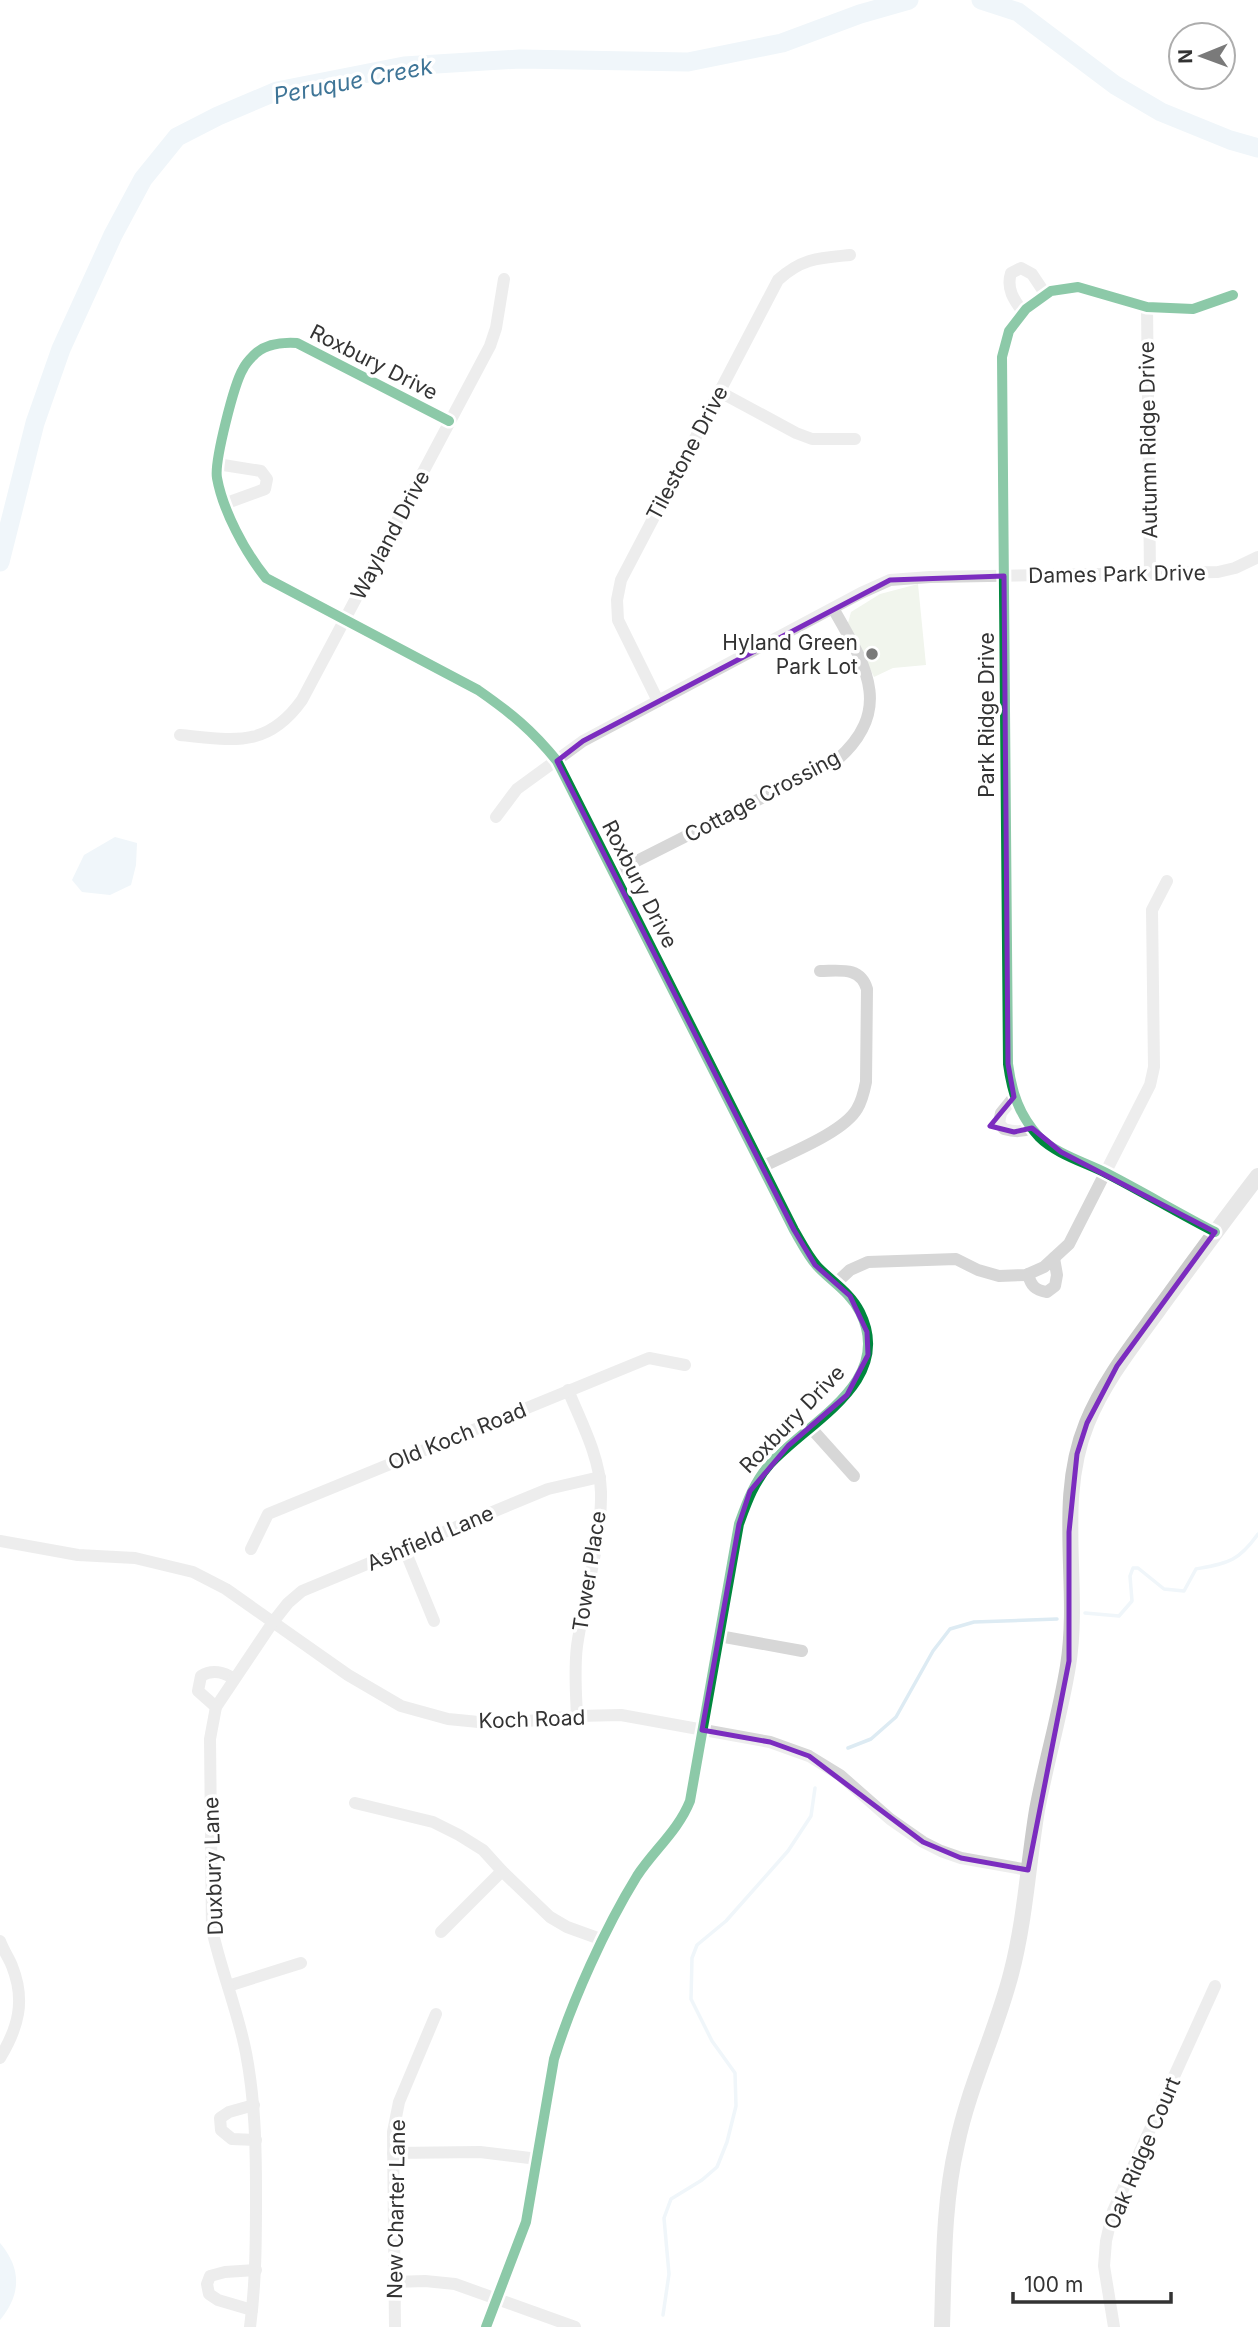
<svg xmlns="http://www.w3.org/2000/svg" width="1258" height="2327" font-family="Inter,sans-serif">
  <style>
    .green { fill: #f1f5ed }
    .water { fill: #ddebf3 }
    .lines { fill: none; stroke-linecap: round; stroke-linejoin: round }
    .stream { stroke: #ddebf3; stroke-width: 3.5 }
    .river { stroke: #ddebf3; stroke-width: 19 }
    .minor { stroke: #d7d7d7; stroke-width: 12 }
    .major { stroke: #cacaca; stroke-width: 16 }
    .cycleway-casing { stroke: #fff; stroke-width: 15 }
    .cycleway { stroke: #00873e; stroke-width: 10 }
    .marked { fill: none; stroke: #7b2cbf; stroke-width: 5; stroke-linejoin: round }
    .poi-dot { fill: #7a7a7a; stroke: #fff; stroke-width: 2.5 }
    .labels { text-anchor: middle; dominant-baseline: central; stroke-width: 7; stroke-linejoin: round; paint-order: stroke }
    .street-label { font-size: 21px; fill: #333; stroke: #fff }
    .poi-label { font-size: 21px; fill: #333; stroke: #fff; text-anchor: end }
    .water-label { font-size: 23px; font-style: italic; fill: #3f7597; stroke: #fff }
  </style>
  <rect width="100%" height="100%" fill="#fff"/>
  <!-- green -->
  <path class="green" d="M918,584L926,665L893,668L874,677L848,623L851,612L880,594Z"/>
  <!-- water -->
  <g class="water">
    <path d="M115,837L137,843L136,865L131,885L110,895L82,892L72,880L84,855Z"/>
    <path d="M0,2243C22,2269 21,2295 0,2320Z"/>
  </g>
  <g class="lines">
    <!-- stream -->
    <g class="stream">
      <path d="M1085,1613L1119,1616L1132,1601L1130,1576L1133,1568H1138L1164,1589L1184,1591L1196,1569C1228,1563 1238,1562 1258,1534"/>
      <path d="M848,1748L871,1739L896,1717L933,1651L950,1629L974,1622L1057,1619"/>
      <path d="M663,2315L669,2274L664,2218L671,2199L702,2180L717,2167L727,2142L736,2106L735,2073L712,2041L691,1999L692,1958L697,1945L726,1921L788,1851L811,1816L815,1788"/>
    </g>
    <!-- river -->
    <g class="river">
      <path d="M981,0L1018,12L1115,85L1161,112L1230,140L1258,148"/>
      <path d="M0,562L35,423L61,349L113,235L143,179L177,137L218,116L277,91L404,66L520,59L688,62L782,43L860,14L909,0"/>
    </g>
    <!-- minor -->
    <g class="minor">
      <path d="M1147,307L1150,574"/>
      <path d="M1023,312C1014,300 1006,289 1011,273L1021,268L1032,274L1046,295"/>
      <path d="M720,392L796,433L812,439H855"/>
      <path d="M449,421L297,343C281,342 264,344 253,356C249,360 245,365 243,369C234,384 214,462 217,478C223,511 245,552 266,578L478,690C511,713 532,730 557,761L794,1230C801,1242 808,1256 817,1266C832,1282 850,1292 860,1312C895,1382 809,1421 770,1464C754,1482 747,1502 739,1524L690,1801C678,1831 654,1850 637,1876C605,1928 572,2001 554,2059L526,2222L486,2327"/>
      <path d="M217,464L261,471L267,479L265,489L224,504"/>
      <path d="M658,701L618,620L617,600L621,580L778,280C802,258 819,258 850,255"/>
      <path d="M180,735C233,740 267,749 302,700L490,346L496,328L504,279"/>
      <path d="M496,817L517,789L583,741L861,593L890,580L930,577L1218,572L1235,568L1258,557"/>
      <path d="M613,873L837,760C895,709 865,665 834,610"/>
      <path d="M1014,1097L1001,1113L999,1123L1004,1129C1015,1132 1022,1132 1032,1128"/>
      <path d="M762,1167C787,1154 843,1133 857,1109C862,1101 864,1092 866,1082L867,989C860,966 839,971 820,971"/>
      <path d="M1215,1232C1178,1213 1143,1192 1106,1173C1084,1162 1056,1154 1039,1137C1019,1115 1012,1093 1008,1064L1002,357L1009,331L1026,309L1051,291L1078,287L1147,307L1193,309L1233,295"/>
      <path d="M1028,1274C1031,1286 1035,1290 1047,1292L1055,1286L1057,1275L1054,1258"/>
      <path d="M836,1283L850,1270L868,1262L956,1259L978,1270L999,1276L1026,1275L1044,1267L1069,1244L1150,1085L1154,1067L1152,910L1167,881"/>
      <path d="M568,1390C581,1422 600,1457 601,1492C602,1541 584,1597 577,1646C574,1670 576,1693 577,1716"/>
      <path d="M810,1427L854,1476"/>
      <path d="M0,1541L78,1555L135,1558L193,1572L226,1589L348,1675L401,1706L448,1719L499,1724L577,1716L621,1715L770,1742L809,1756L840,1775L890,1819L923,1842L941,1851L961,1858L1028,1870"/>
      <path d="M404,1548L434,1621"/>
      <path d="M251,1549L268,1514L649,1358L685,1365"/>
      <path d="M719,1636L802,1651"/>
      <path d="M216,1707L198,1691L201,1676C212,1669 224,1672 234,1679"/>
      <path d="M355,1803L433,1822L459,1835L483,1850L502,1871L550,1917L567,1927L603,1940"/>
      <path d="M441,1932L502,1871"/>
      <path d="M0,1941C3,1950 9,1958 12,1966C26,2001 18,2028 0,2058"/>
      <path d="M228,1986L301,1963"/>
      <path d="M254,2105L229,2112L220,2118L221,2130L232,2139L256,2140"/>
      <path d="M393,2153L480,2152L538,2159"/>
      <path d="M394,2282L425,2281L455,2284L575,2327"/>
      <path d="M252,2310L218,2300L209,2294L207,2284L210,2276L225,2272L256,2270"/>
      <path d="M250,2327C256,2282 256,2238 256,2193C256,2146 255,2100 246,2053C238,2011 221,1971 212,1929L210,1739L216,1707L273,1622L288,1603L302,1591L548,1489L600,1477"/>
      <path d="M395,2327L393,2132L399,2102L436,2014"/>
      <path d="M1114,2327L1104,2266L1106,2241L1113,2211L1215,1986"/>
    </g>
    <!-- major -->
    <path class="major" d="M942,2327C944,2266 943,2204 957,2144C969,2086 996,2032 1011,1974C1025,1921 1028,1865 1037,1810C1046,1762 1060,1715 1068,1666C1081,1585 1055,1501 1087,1423C1104,1381 1133,1345 1159,1309C1192,1264 1224,1220 1258,1176"/>
    <!-- cycleway casing -->
    <g class="cycleway-casing">
      <g id="cycleway">
        <path d="M449,421L297,343C281,342 264,344 253,356C249,360 245,365 243,369C234,384 214,462 217,478C223,511 245,552 266,578L478,690C511,713 532,730 557,761L794,1230C801,1242 808,1256 817,1266C832,1282 850,1292 860,1312C895,1382 809,1421 770,1464C754,1482 747,1502 739,1524L690,1801C678,1831 654,1850 637,1876C605,1928 572,2001 554,2059L526,2222L486,2327"/>
        <path d="M1215,1232C1178,1213 1143,1192 1106,1173C1084,1162 1056,1154 1039,1137C1019,1115 1012,1093 1008,1064L1002,357L1009,331L1026,309L1051,291L1078,287L1147,307L1193,309L1233,295"/>
      </g>
    </g>
    <!-- cycleway -->
    <use href="#cycleway" class="cycleway"/>
  </g>
  <!-- marked area -->
  <path d="M0 0H1258V2327H0ZM1004,576L1008,1064L1014,1097L990,1126L1014,1132L1032,1128L1061,1152L1215,1232L1117,1366L1087,1423L1077,1454L1069,1532V1661L1028,1870L961,1858L923,1842L809,1756L770,1742L702,1730L739,1524L750,1491L788,1446L847,1395L868,1355L867,1332L850,1296L815,1265L794,1230L557,761L583,741L890,580Z" fill="#fff" fill-opacity=".55" fill-rule="evenodd"/>
  <path class="marked" d="M1004,576L1008,1064L1014,1097L990,1126L1014,1132L1032,1128L1061,1152L1215,1232L1117,1366L1087,1423L1077,1454L1069,1532V1661L1028,1870L961,1858L923,1842L809,1756L770,1742L702,1730L739,1524L750,1491L788,1446L847,1395L868,1355L867,1332L850,1296L815,1265L794,1230L557,761L583,741L890,580Z"/>
  <!-- markers -->
  <circle class="poi-dot" cx="872" cy="654" r="7"/>
  <g class="labels">
    <!-- street labels -->
    <g class="street-label">
      <text transform="translate(374 362) rotate(27)">Roxbury Drive</text>
      <text transform="translate(1148 440) rotate(-91)">Autumn Ridge Drive</text>
      <text transform="translate(687 453) rotate(-62)">Tilestone Drive</text>
      <text transform="translate(390 535) rotate(-62)">Wayland Drive</text>
      <text transform="translate(1117 574) rotate(-1)">Dames Park Drive</text>
      <text transform="translate(986 715) rotate(-90)">Park Ridge Drive</text>
      <text transform="translate(762 796) rotate(-28)">Cottage Crossing</text>
      <text transform="translate(640 884) rotate(63)">Roxbury Drive</text>
      <text transform="translate(792 1419) rotate(-46)">Roxbury Drive</text>
      <text transform="translate(457 1436) rotate(-22)">Old Koch Road</text>
      <text transform="translate(430 1538) rotate(-23)">Ashfield Lane</text>
      <text transform="translate(589 1571) rotate(-81)">Tower Place</text>
      <text transform="translate(532 1719) rotate(-2)">Koch Road</text>
      <text transform="translate(213 1866) rotate(-92)">Duxbury Lane</text>
      <text transform="translate(1142 2153) rotate(-67)">Oak Ridge Court</text>
      <text transform="translate(396 2209) rotate(-89)">New Charter Lane</text>
    </g>
    <!-- poi labels -->
    <g class="poi-label">
      <text x="858" y="642">Hyland Green<tspan x="858" dy="24">Park Lot</tspan></text>
    </g>
    <!-- water labels -->
    <g class="water-label">
      <text transform="translate(353 81) rotate(-11)">Peruque Creek</text>
    </g>
  </g>
  <!-- north arrow -->
  <g transform="translate(1202 56) rotate(269)"><circle r="33" fill="#ffffff" stroke="#adadad" stroke-width="2"/>
  <path d="M0-5L12 26L0 18L-12 26Z" fill="#7a7a7a"/>
  <text y="-10" font-size="19" font-weight="bold" text-anchor="middle" fill="#333333">N</text>
  </g>
  <!-- scale -->
  <path d="M1013 2292v10h158v-10" fill="none" stroke="#333333" stroke-width="3.5"/>
  <text x="1024" y="2292" font-size="21" fill="#333333" stroke="#ffffff" stroke-width="5" paint-order="stroke">100 m</text>
</svg>
